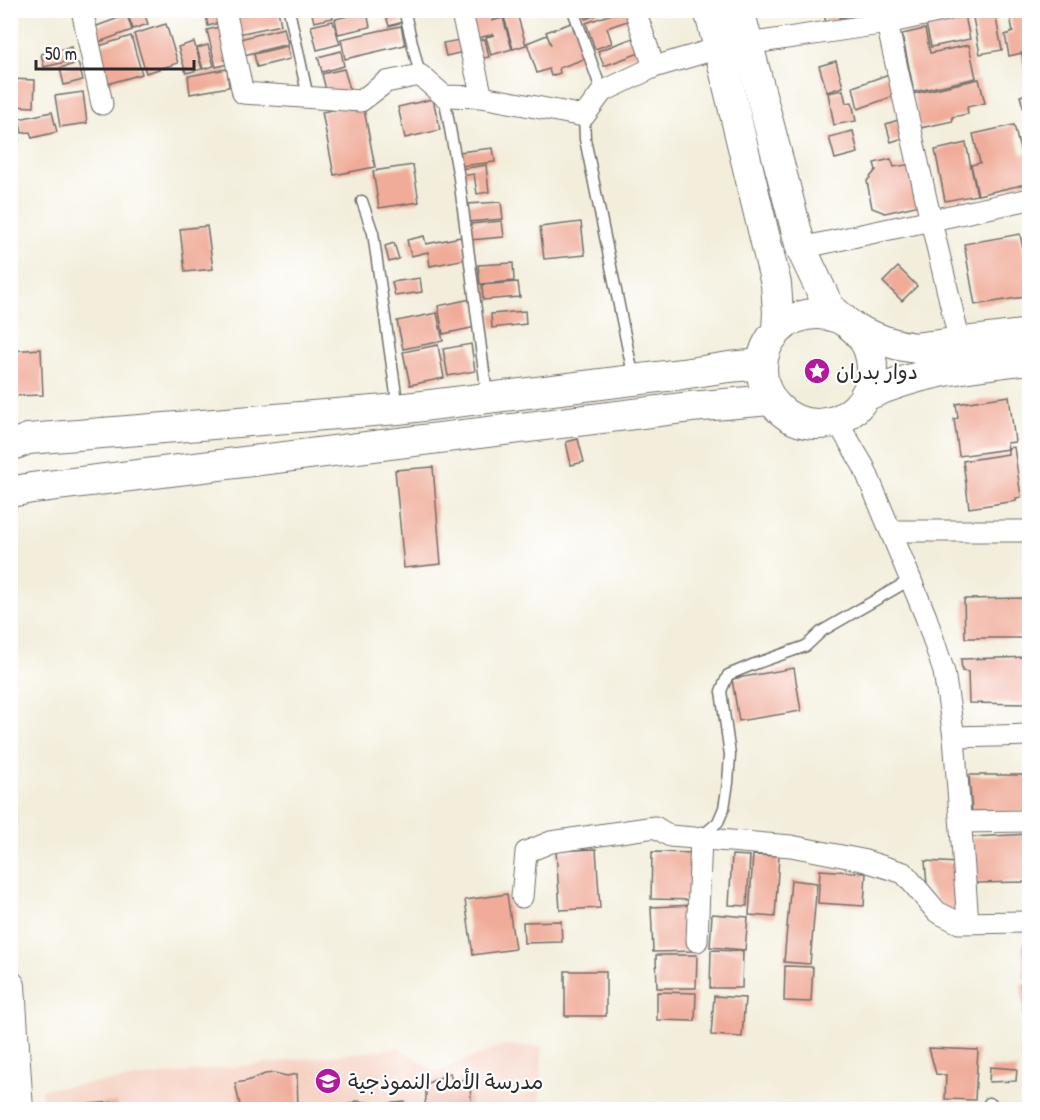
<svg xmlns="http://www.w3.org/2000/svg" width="1040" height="1120" font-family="'Patrick Hand','Playpen Sans Arabic',sans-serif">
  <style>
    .built { fill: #f6d2c3 }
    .building { fill: #f0ac99 }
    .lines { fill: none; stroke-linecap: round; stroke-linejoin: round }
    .service-casing { stroke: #716f69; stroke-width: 13 }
    .minor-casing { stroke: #716f69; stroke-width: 23 }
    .secondary-casing { stroke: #716f69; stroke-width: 32 }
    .service { stroke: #fff; stroke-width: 10 }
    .minor { stroke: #fff; stroke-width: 21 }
    .secondary { stroke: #fff; stroke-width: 30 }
    .labels { text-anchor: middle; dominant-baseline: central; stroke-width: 4.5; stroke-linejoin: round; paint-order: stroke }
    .poi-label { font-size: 21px; fill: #2b2b2b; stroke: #fff; text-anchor: start }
  </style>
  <rect width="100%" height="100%" fill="#fff"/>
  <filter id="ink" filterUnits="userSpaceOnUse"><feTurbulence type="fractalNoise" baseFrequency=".0167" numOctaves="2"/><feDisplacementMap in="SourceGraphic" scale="12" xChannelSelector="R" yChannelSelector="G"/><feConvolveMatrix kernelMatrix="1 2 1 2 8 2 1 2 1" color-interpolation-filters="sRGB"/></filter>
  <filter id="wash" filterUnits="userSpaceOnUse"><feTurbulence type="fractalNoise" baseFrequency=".008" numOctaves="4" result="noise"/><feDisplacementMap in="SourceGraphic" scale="24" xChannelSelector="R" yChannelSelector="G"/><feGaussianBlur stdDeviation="1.35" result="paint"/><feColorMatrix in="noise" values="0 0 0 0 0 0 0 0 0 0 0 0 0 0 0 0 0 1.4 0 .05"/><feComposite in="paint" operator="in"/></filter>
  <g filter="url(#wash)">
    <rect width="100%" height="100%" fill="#f3eedc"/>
    <!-- built -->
    <path class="built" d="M505,1045L542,1047L540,1109L42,1110L41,1089L399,1048L435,1072Z"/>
    <g id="blocks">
      <!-- building -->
      <g class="building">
        <path d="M143,10L148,24L133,29L128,15Z"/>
        <path d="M205,10H220L223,22L208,26Z"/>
        <path d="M228,10H278L281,25L233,35Z"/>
        <path d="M311,10H332L333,18L314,22Z"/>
        <path d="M409,10H431V12L410,15Z"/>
        <path d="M483,10H486L487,14L499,10H516L526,45L513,49L504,17L491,21L503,18L512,49L491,55L486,37L494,35L493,34L475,39L467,15Z"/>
        <path d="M582,10H597L599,14L585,19Z"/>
        <path d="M623,10H627L630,20L607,28L612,43L595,49L586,23Z"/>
        <path d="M823,10H872V12L839,18V21L826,23Z"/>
        <path d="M367,12L370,27L338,34L335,19Z"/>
        <path d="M400,12L403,22L389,26L386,16Z"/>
        <path d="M995,13L1002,50L980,54L973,18Z"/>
        <path d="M1030,13V61L1023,62L1022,53L1009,56L1005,35L1013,32L1010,16Z"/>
        <path d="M127,15L132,30L99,42L94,27Z"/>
        <path d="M965,16L970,39L931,47L926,24Z"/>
        <path d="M333,21L340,44L317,50L311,26Z"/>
        <path d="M574,22L587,58L559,68L560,73L551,76L549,69L537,73L527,43L547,35L551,45L546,32Z"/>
        <path d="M166,24L178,63L146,73L134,34Z"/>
        <path d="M223,26L232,63L216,67L207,30Z"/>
        <path d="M401,26L405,45L345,59L341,39Z"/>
        <path d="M284,28L288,44L240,56L236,40Z"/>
        <path d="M925,29L930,53L969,45L976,78L914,92L902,34Z"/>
        <path d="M131,36L142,74L107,84L96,47Z"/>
        <path d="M636,37L642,52L604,66L598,51Z"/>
        <path d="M465,39L468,51L446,56L443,43Z"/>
        <path d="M485,39L489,57L479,59L474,41Z"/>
        <path d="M194,42L202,69L186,73L178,47Z"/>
        <path d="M208,45L214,66L203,69L197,48Z"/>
        <path d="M287,46L290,59L257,67L254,54Z"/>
        <path d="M71,47L74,60L44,67L41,54Z"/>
        <path d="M341,51L344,66L322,72L318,57Z"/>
        <path d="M836,61L843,87L827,92L819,66Z"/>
        <path d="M1030,62V87H1029L1023,63Z"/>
        <path d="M78,63L83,80L64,85L60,68Z"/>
        <path d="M227,69L229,87L190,94L188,76Z"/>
        <path d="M344,69L352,96L327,94L322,74Z"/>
        <path d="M889,74L894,96L858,109L853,87Z"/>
        <path d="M10,79L35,80L34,107L10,106Z"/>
        <path d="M979,79L985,103L967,107L968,114L952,117L953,121L920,128L913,94Z"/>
        <path d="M843,90L846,103L852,102L856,121L834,125L828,93Z"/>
        <path d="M83,92L87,123L60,127L55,96Z"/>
        <path d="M1030,93V128H1029L1020,96Z"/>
        <path d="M433,99L440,130L405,138L398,107Z"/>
        <path d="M363,104L375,167L334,175L322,112Z"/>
        <path d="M52,112L57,132L32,138L30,132L22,133L19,119Z"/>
        <path d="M13,114L19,140L10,142V115Z"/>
        <path d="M898,120L903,138L891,142L886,124Z"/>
        <path d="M1014,125L1021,154L1030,152V183L978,195L971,165L980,163L973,134Z"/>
        <path d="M853,131L858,153L835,159L829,137Z"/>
        <path d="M966,143L977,195L945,201L935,150Z"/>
        <path d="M493,148L495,162L460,166L459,152Z"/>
        <path d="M891,159L894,167L912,164L920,205L885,213L872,208L867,181L876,170L874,163Z"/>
        <path d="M413,165L419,202L379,208L373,171Z"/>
        <path d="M486,165L489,192L477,194L474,174L461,176L460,169Z"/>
        <path d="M501,202L503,219L467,222L466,204Z"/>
        <path d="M502,221L504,237L470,240L469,224Z"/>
        <path d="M581,222L585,255L544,259L540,227Z"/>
        <path d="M207,226L213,269L185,272L180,229Z"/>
        <path d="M1020,234L1030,283V296L975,305L964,244Z"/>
        <path d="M424,236L426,244L461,237L466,259L430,266L428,252L411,256L407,240Z"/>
        <path d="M394,243L399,259L389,262L385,246Z"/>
        <path d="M513,263L514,281L480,284L478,265Z"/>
        <path d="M898,267L917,286L902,301L883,282Z"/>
        <path d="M420,278L422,292L395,296L392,282Z"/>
        <path d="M518,282L520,297L483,300L482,285Z"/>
        <path d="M471,299L476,327L443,334L438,306Z"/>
        <path d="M525,311L526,324L492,328L491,314Z"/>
        <path d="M437,313L443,341L403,349L397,321Z"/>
        <path d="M471,344L475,371L448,376L443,349Z"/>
        <path d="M438,345L444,378L410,385L403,352Z"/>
        <path d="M41,349L43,395L10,396V351Z"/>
        <path d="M1009,396L1015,442L1007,443L1008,449L959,456L954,419L958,418L956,404Z"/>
        <path d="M578,439L584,462L571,465L566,442Z"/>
        <path d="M1014,447L1021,497L1016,498V501L969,508L963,461L1008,454V448Z"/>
        <path d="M433,467L441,564L404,568L395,470Z"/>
        <path d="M1029,598V638H965L964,599Z"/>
        <path d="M1030,657V704L969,703L968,672L962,671L961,659Z"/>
        <path d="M794,668L801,711L739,721L732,679Z"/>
        <path d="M969,775H1030V812L972,811Z"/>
        <path d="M1030,834V882L974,883L972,837Z"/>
        <path d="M596,849L600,908L560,910L556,851Z"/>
        <path d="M652,852L697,853L696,900L651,899Z"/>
        <path d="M732,855L750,856L747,906L729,905Z"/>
        <path d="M753,855L779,856L775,917L749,915Z"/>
        <path d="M925,861L958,863L964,912L944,909L927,885Z"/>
        <path d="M820,870L866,873L864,906L818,903Z"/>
        <path d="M791,880L817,883L810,964L784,962Z"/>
        <path d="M507,894L515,949L473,955L465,900Z"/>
        <path d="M695,905L697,951L653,952L651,907Z"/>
        <path d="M712,914L748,917L745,950L710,947Z"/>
        <path d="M561,921L562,942L524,943L523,922Z"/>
        <path d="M1022,946H1030V980H1024Z"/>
        <path d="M711,950L743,951L742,988H710Z"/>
        <path d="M656,955H697L696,988H657Z"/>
        <path d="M785,966L813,967L811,1002L784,1001Z"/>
        <rect x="565" y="971" width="41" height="45"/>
        <path d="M1030,983V1015L1024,1016L1021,984Z"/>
        <path d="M657,992L696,993L695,1021L657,1020Z"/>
        <path d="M714,996L745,998L742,1037L711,1035Z"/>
        <path d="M1025,1024H1030V1058H1027Z"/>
        <path d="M929,1048L978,1050L975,1100L945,1099L946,1075L936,1074Z"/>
        <path d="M1026,1064H1030V1090H1028Z"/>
        <path d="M990,1067L1017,1069L1016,1081L989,1082Z"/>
        <path d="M274,1073L287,1076L297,1074L298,1110H241L235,1083L247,1081L265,1074Z"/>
        <path d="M450,1073L453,1084L466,1078L470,1087L471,1098L469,1110H423L426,1099V1084Z"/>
        <path d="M356,1101L365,1102L371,1105L405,1102L408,1110H344L347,1105Z"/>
        <path d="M117,1102L118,1110H63L62,1106Z"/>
      </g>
    </g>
  </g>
  <g filter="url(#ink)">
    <use href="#blocks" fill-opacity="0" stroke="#716f69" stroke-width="1.5"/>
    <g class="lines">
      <!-- service casing -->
      <g class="service-casing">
        <g id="service">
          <path d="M289,10L308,97"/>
          <path d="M404,10L420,75"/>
          <path d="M573,10L602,92"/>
          <path d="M444,96L459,178L487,395"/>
          <path d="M584,116L585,139L634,379"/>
          <path d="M362,201L373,233L398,408"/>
          <path d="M701,837L718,822L724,808L728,783L730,755L721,691L728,675L752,665L806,646L822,631L910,580"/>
          <path d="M989,1103L1002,1110"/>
        </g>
      </g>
      <!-- minor casing -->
      <g class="minor-casing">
        <g id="minor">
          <path d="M82,10L102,104"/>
          <path d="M225,10L243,93L361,101L386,82L420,75L444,96L482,97L584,116L602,92L654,67L719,48"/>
          <path d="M461,10L482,97"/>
          <path d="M635,10L654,67"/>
          <path d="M884,10L931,221L960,343"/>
          <path d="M747,44L887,23L947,10"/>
          <path d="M801,248L1030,199"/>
          <path d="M837,421L864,467L926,617L944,672L954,737L968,922"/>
          <path d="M891,531H1030"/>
          <path d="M954,737L1030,735"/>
          <path d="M961,822L1030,821"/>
          <path d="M522,897L526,852L551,842L655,827L670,836L791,846L862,860L904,873L937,912L959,923L1030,922"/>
          <path d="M697,941L701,837"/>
        </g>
      </g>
      <!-- secondary casing -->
      <g class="secondary-casing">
        <g id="secondary">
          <path d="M709,10L719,48L776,284L778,312L777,330"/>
          <path d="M739,10L801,248L829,307L844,320"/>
          <circle cx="817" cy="369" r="55"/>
          <path d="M854,328C873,338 893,345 915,348L1030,334"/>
          <path d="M865,396C920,371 971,366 1030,359"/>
          <path d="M10,446L28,439L398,409L682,374L729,367L762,364"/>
          <path d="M10,492L32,488L691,407L771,400"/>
          <path d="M10,986L18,1110"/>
        </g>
      </g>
      <!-- service -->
      <use href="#service" class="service"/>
      <!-- minor -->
      <use href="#minor" class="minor"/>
      <!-- secondary -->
      <use href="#secondary" class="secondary"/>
    </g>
  </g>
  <!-- icons -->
  <defs>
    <g id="sight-disc" transform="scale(1.35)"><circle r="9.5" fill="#b5179e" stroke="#fff"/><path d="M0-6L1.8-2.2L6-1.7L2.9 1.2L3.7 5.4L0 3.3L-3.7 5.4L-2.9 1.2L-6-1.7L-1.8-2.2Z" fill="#fff"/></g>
    <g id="school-disc" transform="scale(1.35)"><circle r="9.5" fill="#b5179e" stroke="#fff"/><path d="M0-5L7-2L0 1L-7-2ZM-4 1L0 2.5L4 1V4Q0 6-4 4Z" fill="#fff"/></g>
  </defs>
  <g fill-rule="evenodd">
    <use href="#sight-disc" x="817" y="371"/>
    <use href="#school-disc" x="328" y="1081"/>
  </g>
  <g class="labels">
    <!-- poi labels -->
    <g class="poi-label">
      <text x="836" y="371">دوار بدران</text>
      <text x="348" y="1081">مدرسة الأمل النموذجية</text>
    </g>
  </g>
  <!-- margin -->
  <rect width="1040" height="1120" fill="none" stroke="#fff" stroke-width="36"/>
  <!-- scale -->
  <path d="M36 60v9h158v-9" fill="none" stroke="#2b2b2b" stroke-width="3"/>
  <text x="45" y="60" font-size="18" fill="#2b2b2b" stroke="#ffffff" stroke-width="4.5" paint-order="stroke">50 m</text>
</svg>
